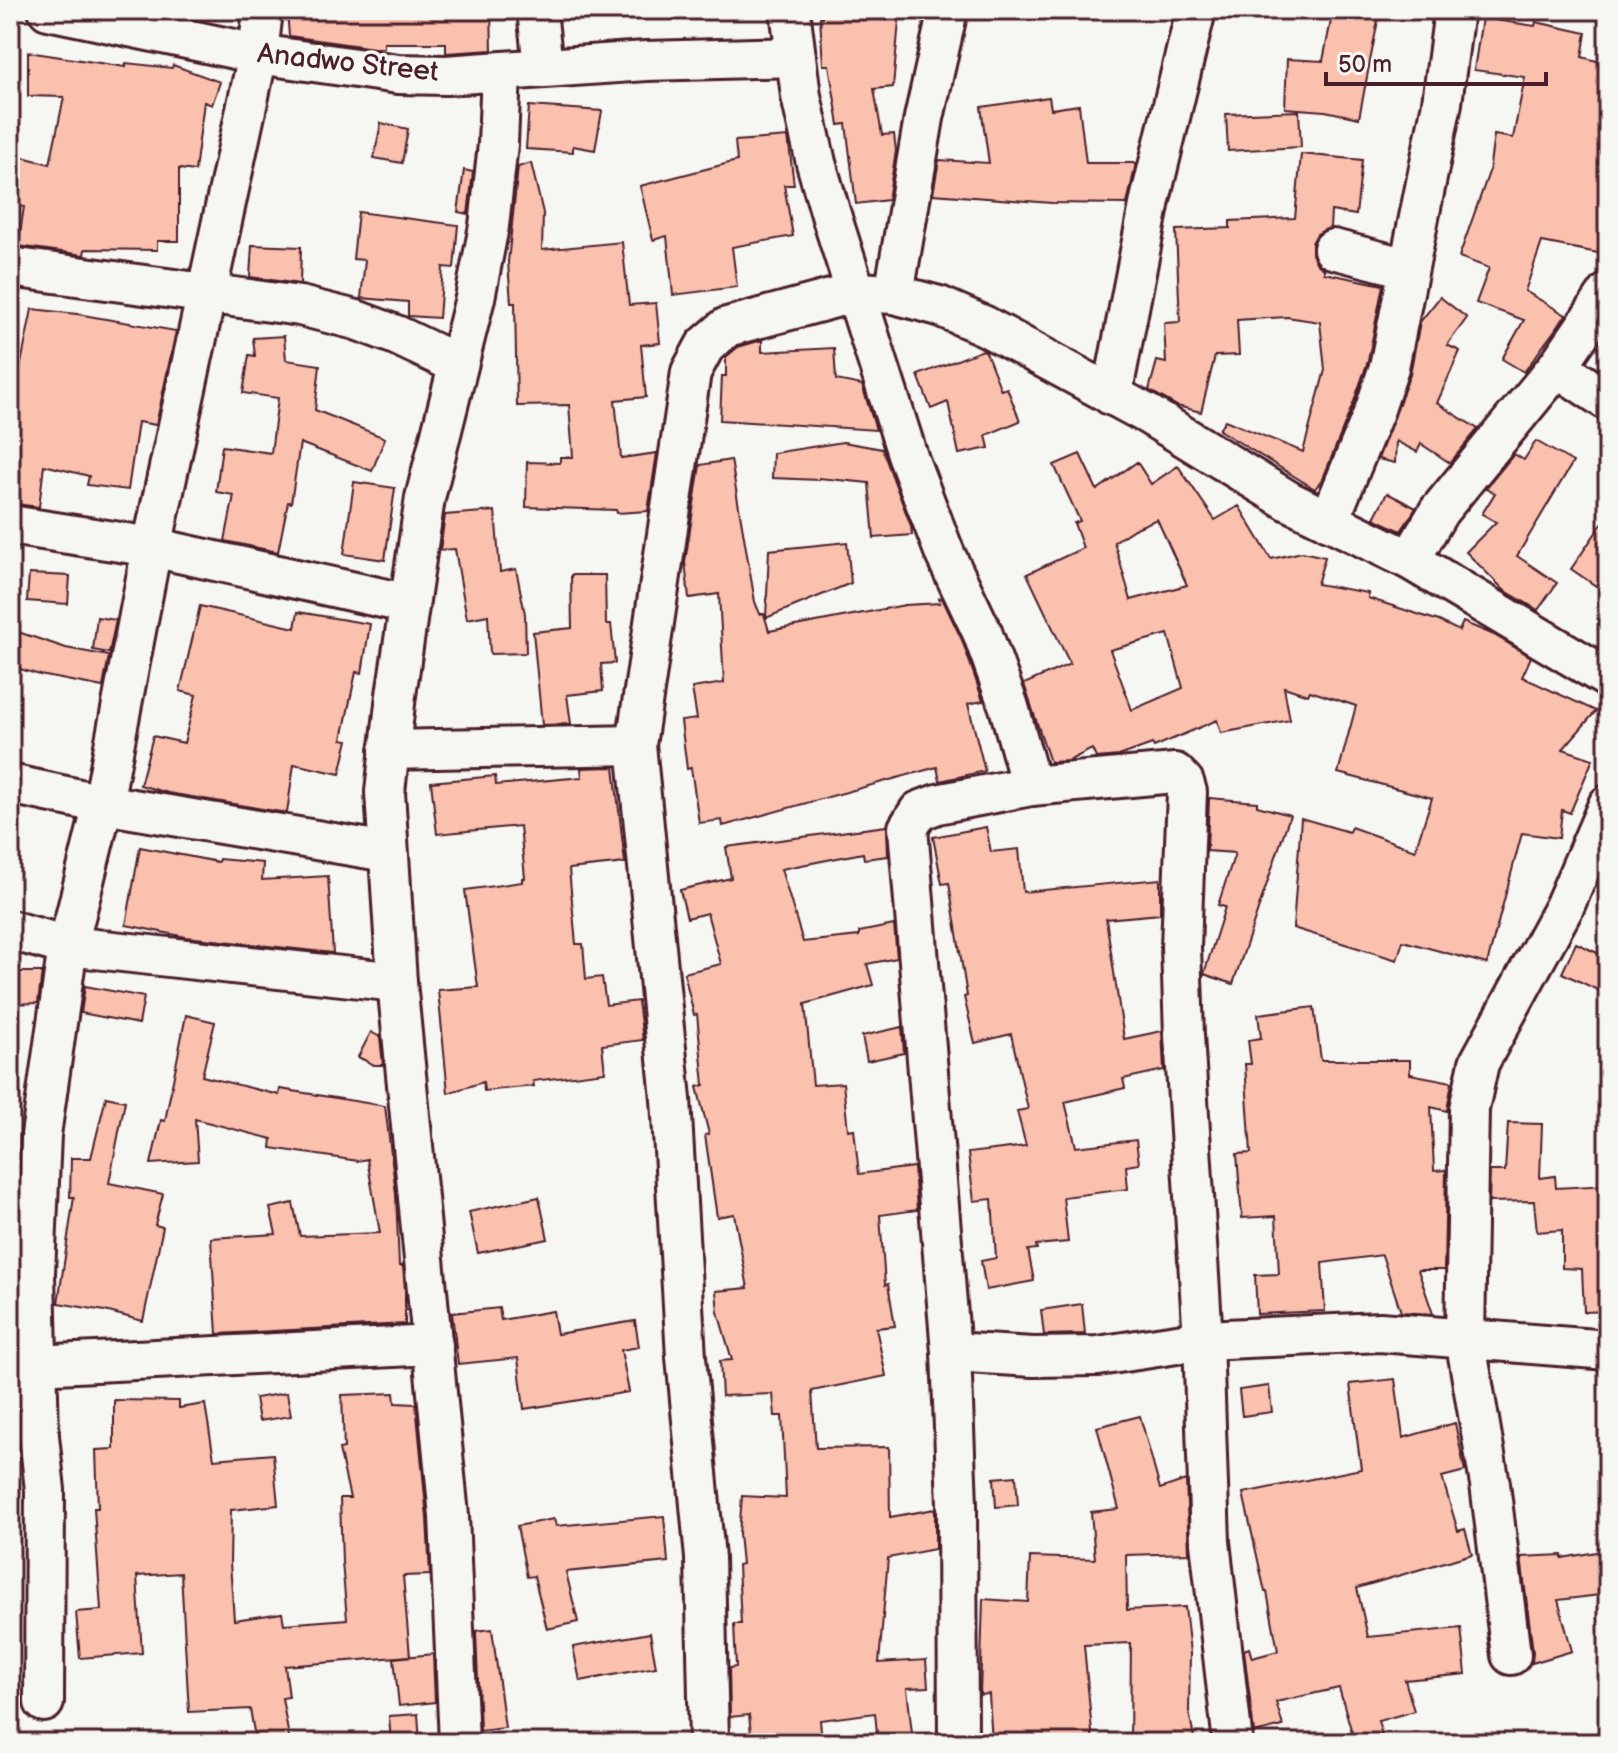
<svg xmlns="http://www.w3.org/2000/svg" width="1618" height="1753" font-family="'Balsamiq Sans',sans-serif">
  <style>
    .building { fill: #fac1ae; stroke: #4a1f2b; stroke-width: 2; fill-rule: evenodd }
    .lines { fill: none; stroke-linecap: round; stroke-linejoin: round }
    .minor-casing { stroke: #4a1f2b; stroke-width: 44 }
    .minor { stroke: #f6f6f2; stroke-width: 38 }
    .labels { text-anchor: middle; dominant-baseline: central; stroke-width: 7; stroke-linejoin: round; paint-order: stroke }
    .street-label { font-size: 28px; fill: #4a1f2b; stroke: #f6f6f2 }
  </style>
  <rect width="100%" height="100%" fill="#f6f6f2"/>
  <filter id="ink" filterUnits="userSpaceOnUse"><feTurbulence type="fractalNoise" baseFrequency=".0125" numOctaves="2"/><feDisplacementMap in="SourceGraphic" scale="16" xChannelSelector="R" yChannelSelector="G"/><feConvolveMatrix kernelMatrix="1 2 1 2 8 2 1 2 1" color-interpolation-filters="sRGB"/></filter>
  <g filter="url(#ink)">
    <!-- building -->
    <g class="building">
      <path d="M287,10H491L492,50L446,53V43H384V48H374L289,36Z"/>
      <path d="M822,10H900L893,87L874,89L882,135L894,134L896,151L888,200L856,204L846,124L839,125L829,65H823L820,17H822Z"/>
      <path d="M1333,10H1380L1359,118L1325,111L1285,108L1287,59L1323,61Z"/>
      <path d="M1482,18L1535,26L1536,22L1586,33L1582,57L1608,64V255L1542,242L1525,291L1566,315L1524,372L1502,359L1524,320L1476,303L1489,268L1459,257L1489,172L1494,135L1513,138L1525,77L1474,70Z"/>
      <path d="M28,52L126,67V63L172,68L173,65L220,82L212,105L204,102L195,171L179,169V241H157V250L85,249L84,255L18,246L24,207L10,203L22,157L50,164L64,97L28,96Z"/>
      <path d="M1049,97L1051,109L1079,105L1086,163H1136L1127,204L1052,203L933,194L939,160L989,163L981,107Z"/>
      <path d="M529,106L602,111L595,150L573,146V152L526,149Z"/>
      <path d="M1299,111L1301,147L1228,151L1226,114Z"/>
      <path d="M381,123L408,129L402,163L374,158Z"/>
      <path d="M788,137L794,185H784L793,236L732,247L737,287L673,295L667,236L653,240L640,186L737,161L735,141Z"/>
      <path d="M1301,154L1362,160L1356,215L1331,211L1330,228L1317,234L1312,243V254L1317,264L1324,269V273L1383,285L1368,361L1354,401L1324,476L1315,489L1219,430L1225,420L1303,452L1325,370L1320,322L1287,317L1237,320L1239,355L1215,356L1201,412L1177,406L1149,390L1157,361L1166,363L1164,323L1180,322L1176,230L1230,228V221L1295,218Z"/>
      <path d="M531,163L543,213L542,250L622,242L629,305L656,303L660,343L641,345L646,397L615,400L621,458L657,453L648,511L617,513L616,510L526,507L527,462L560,463V457H573L569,405L517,406L515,303H511L508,262L518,167Z"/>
      <path d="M464,170L473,172L468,214L458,212Z"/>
      <path d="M358,212L458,225L454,268L443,267L439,318L408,316V302L361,298L365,260L353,259Z"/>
      <path d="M252,245L301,247L300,284L250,277Z"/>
      <path d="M1440,297L1467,318L1447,345L1460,351L1437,403L1478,429L1450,463L1421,444L1417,452L1396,441L1395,463L1378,459L1410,374L1420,322Z"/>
      <path d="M32,309L77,314L176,331L156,425L138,422L128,490L87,485L89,476L44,465L39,507L16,504L20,473L10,474V418Z"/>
      <path d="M284,336L286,360L320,365L315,410L385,438L372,471L300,443L291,503L288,502L278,552L225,541L234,495L216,492L222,446L271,453L278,398L243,393L249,355L255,356L253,338Z"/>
      <path d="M762,340V352L834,348L836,380L862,385L876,430L720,420L722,376H726V357L738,347Z"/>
      <path d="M983,350L986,352L1001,390L1007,388L1020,421L986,435L989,448L959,454L948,402L931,409L918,375Z"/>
      <path d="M1536,441L1573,462L1517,556L1557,583L1538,610L1504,590L1466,552L1496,522L1482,514L1495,493L1486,488L1514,454L1524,460Z"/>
      <path d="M843,442L882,449L911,526L912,535L874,538L869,483L819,478V480L772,478L773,453Z"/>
      <path d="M1080,454L1097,490L1137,462L1151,484L1178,466L1215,520L1239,506L1271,559L1302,552L1325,557L1317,584L1368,593V598L1439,621L1459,631L1463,622L1494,635L1531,657L1522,677L1596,711L1563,749L1593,759L1570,813L1562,810L1559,838L1522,833L1487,964L1403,941L1397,960L1293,928L1301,818L1349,832L1351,827L1415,850L1432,798L1338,773L1356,706L1310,691L1308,695L1284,687L1290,720L1221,733L1217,720L1154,747L1152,744L1119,756L1096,758L1092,749L1068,761L1050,762L1024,684L1070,664L1027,574L1083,548L1074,523L1080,521L1054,465ZM1157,519L1187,585L1131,600L1114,542L1134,529ZM1168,634L1183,688L1132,710L1110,650Z"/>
      <path d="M731,460L755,602L760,614H764L769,631L905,605L940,603L939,598H942L962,640L983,701L968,704L985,771L940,781L937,767L723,826L722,820L699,823L691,768L687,769L681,721L697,719L692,688L724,683L719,594L689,598L685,562L700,465Z"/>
      <path d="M354,482L395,488L385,560L344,554Z"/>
      <path d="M1387,493L1416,508L1401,531L1374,518Z"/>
      <path d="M495,511L500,572L516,569L525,614L526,653L490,654L488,615L467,619L455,549L440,550L445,515Z"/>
      <path d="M1608,515V568L1596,586L1571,569Z"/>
      <path d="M847,542L851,583L766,618L769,550Z"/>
      <path d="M29,574L70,576L68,604L27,601Z"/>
      <path d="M571,575H605L606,624H611L615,663L601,664L603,691L567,695L571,724L542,725L533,632L572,628Z"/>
      <path d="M200,606L295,628L298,612L370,624L362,673L356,672L342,739L348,740L340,774L294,764L287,813L168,793L140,785L153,736L184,743L196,695L180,691Z"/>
      <path d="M97,617L116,620L109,653L93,650Z"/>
      <path d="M15,631L66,648L109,656L103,687L40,675L10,666V647Z"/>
      <path d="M614,767L625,863L569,869L576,944H583L586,979L602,977L606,1005L638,1001L643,1040L602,1045L605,1072L533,1081L534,1086L484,1091L483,1082L448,1093L438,990L478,987L465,890L522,882V878H525L520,826L437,834L431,782L495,776L496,785L582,777L581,768Z"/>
      <path d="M1209,798L1257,802V806L1290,815L1233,984L1204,974L1225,907L1218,905L1235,853L1207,851Z"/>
      <path d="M887,826L888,856L864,859L863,853L781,869L803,942L859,936V932L894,925L897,958L867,964L873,985L805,1004L813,1085L843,1083L848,1130L854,1129L859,1174L914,1167L917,1210L880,1215L885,1285L888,1284L895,1326L876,1328L886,1376L812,1391L816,1448L889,1447L890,1517L935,1509V1549L888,1558L879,1663L926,1660L928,1687L907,1688L913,1743H878L875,1713L820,1720L822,1743H752L749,1715L730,1717L729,1668L736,1667L734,1624H741L738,1565L742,1564L739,1534L742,1496L786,1498L782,1416H775L773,1394L722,1396L720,1361L732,1360L718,1312L716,1291L748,1288L734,1214L717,1217L705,1135L709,1134L697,1087L704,1085L697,1014L694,1015L684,973L721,964L707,913L687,918L680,890L731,878L726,847Z"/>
      <path d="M986,827L991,852L1019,849L1023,892L1160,879V914L1106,919L1124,1039L1162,1031L1164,1070L1123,1079L1125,1088L1065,1102L1076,1147L1136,1140L1139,1164L1126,1166L1128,1189L1063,1197L1068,1242L1036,1245L1037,1249L1028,1250L1034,1281L986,1290L981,1261L996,1258L992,1199L974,1201L968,1153L1026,1146L1017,1111L1028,1109L1011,1034L975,1043L964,997L967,996L949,883L942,884L933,837Z"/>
      <path d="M140,847L218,862L219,859L263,863L262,880L328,876L333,953L186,937L126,925Z"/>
      <path d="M1576,943L1608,958V995L1562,973Z"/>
      <path d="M10,972H42L38,1003L10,1004Z"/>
      <path d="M85,986L144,997L139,1024L81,1013Z"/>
      <path d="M1314,1007L1321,1060H1410V1074L1452,1082L1447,1111L1431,1107L1434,1171L1446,1170L1444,1270H1418L1433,1314L1401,1312L1382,1255L1322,1263L1325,1311L1257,1314L1255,1275L1279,1274L1276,1216L1242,1218L1237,1154L1251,1153L1245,1064H1251L1248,1040L1261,1038L1258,1014Z"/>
      <path d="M186,1015L215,1022L202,1076L279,1095L280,1089L385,1106L396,1194L399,1266H403L405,1290V1324L217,1334L211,1238L276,1234L270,1208L293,1203L300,1236L380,1233L367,1159L358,1161L271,1148L272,1139L195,1119L198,1161L151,1164L161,1120L165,1121Z"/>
      <path d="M902,1027L904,1053L867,1061L862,1036Z"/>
      <path d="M371,1032L380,1037L383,1065H374L358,1057Z"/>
      <path d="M106,1097L125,1101L109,1183L163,1194L155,1225L163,1227L143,1321L105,1311L58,1303L74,1197H70L71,1158H91Z"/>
      <path d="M1508,1123L1542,1124L1540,1178L1555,1176L1556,1188L1608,1185V1311L1584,1312L1582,1269L1562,1268V1230L1537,1232L1534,1201L1489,1202L1490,1171H1505Z"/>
      <path d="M539,1197L548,1239L478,1253L469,1212Z"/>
      <path d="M1082,1304L1085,1334L1044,1335L1041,1310Z"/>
      <path d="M499,1308L501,1320L553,1311L557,1334L635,1321L639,1347L621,1350L629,1392L524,1409L518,1358L458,1364L452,1313Z"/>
      <path d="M1395,1379L1403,1438L1455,1423L1465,1471L1442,1477L1458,1531L1465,1529L1472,1554L1357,1588L1368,1637L1461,1628L1466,1674L1405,1680L1414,1711L1378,1721L1382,1735L1355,1743L1339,1688L1276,1702L1283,1726L1254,1733L1244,1650L1249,1648L1252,1658L1278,1651L1267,1592H1265L1243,1493L1361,1469L1350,1384Z"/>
      <path d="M1269,1386L1272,1412L1242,1416L1239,1390Z"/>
      <path d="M287,1393L291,1416L259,1421L255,1398Z"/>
      <path d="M394,1393L395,1403L416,1404L427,1518L430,1575L403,1576L410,1656L285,1666L289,1697L282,1698L290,1743H256L250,1709L189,1712L181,1573L137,1576L142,1653L80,1658L76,1612L101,1610L94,1508H98L96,1450L114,1449V1400L179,1401V1408L205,1404L214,1459L273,1454L278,1505L231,1510L230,1563L234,1620L282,1613L284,1624L347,1619L342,1562L340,1498H350L339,1449L344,1448L342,1395Z"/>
      <path d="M1140,1416L1160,1489L1186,1480L1189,1553L1126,1555L1127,1610L1185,1607L1190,1653L1189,1711L1195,1743H1130L1131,1643L1084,1645L1093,1743H992L989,1694L980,1695L983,1599L1028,1602L1030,1557L1095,1559L1091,1512L1119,1509L1097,1427Z"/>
      <path d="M1016,1476L1018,1505L996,1507L994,1478Z"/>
      <path d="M664,1516L668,1562L566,1572L578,1622L547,1629L534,1576L527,1577L517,1526L554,1519L556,1526Z"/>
      <path d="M1608,1550V1594L1558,1600L1572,1651L1532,1663L1533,1652L1521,1557L1562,1555V1558Z"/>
      <path d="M492,1629L505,1728L480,1731L476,1631Z"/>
      <path d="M650,1633L656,1667L580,1681L573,1647Z"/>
      <path d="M433,1654L435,1702L399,1706L394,1658Z"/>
      <path d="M418,1714L420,1743H391L389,1716Z"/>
    </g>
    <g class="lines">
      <!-- minor casing -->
      <g class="minor-casing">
        <g id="minor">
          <path d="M48,10L258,54L398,74L446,75L646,61L796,57"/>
          <path d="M537,10L543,67"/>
          <path d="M790,10L801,96L816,163L832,218L909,460L945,554L982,632L1009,707L1031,786"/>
          <path d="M1333,249L1407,268"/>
          <path d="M10,267L300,306L356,320L396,335L457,364"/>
          <path d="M894,294L924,118L948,10"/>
          <path d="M1557,367L1608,401"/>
          <path d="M1112,396L1150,200L1196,10"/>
          <path d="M1329,521L1375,409L1389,367L1442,103L1454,10"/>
          <path d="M10,525L152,547L409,604"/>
          <path d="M1410,560L1439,511L1557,367L1608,293"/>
          <path d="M389,750L636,745"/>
          <path d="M10,784L103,804L387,852"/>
          <path d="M10,930L68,946L397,982"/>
          <path d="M951,1352L1033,1357L1098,1356L1203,1340L1380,1332L1608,1350"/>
          <path d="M36,1365L433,1345"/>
          <path d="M1511,1655L1490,1484L1465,1338L1469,1109L1479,1063L1564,907L1608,805"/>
          <path d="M44,1702L45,1490L39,1436L35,1273L41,1135L68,946L103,804L152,547L258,54L263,10"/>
          <path d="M459,1743L449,1516L397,982L385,792L396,695L425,498L475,298L489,226L498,144L501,72"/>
          <path d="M709,1743L705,1558L686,1357L671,1099L636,745L691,372L705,346L727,327L857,292L894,294L939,306L985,326L1149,415L1289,501L1410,560L1608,678"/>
          <path d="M958,1743L957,1504L951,1352L908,828L919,811L937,804L1031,786L1175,773L1184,782L1187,792L1181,947L1184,1035L1203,1340L1210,1542L1233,1743"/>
        </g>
      </g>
      <!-- minor -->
      <use href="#minor" class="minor"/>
    </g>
  </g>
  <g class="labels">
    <!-- street labels -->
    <g class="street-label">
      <text transform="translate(348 63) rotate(6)">Anadwo Street</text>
    </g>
  </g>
  <!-- margin -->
  <rect width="1618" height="1753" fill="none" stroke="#f6f6f2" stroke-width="40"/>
  <rect x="20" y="20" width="1578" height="1713" fill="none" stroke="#4a1f2b" stroke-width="3" filter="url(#ink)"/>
  <!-- scale -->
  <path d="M1326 72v12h220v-12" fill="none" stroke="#4a1f2b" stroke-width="4"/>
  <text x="1338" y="72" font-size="24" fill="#4a1f2b" stroke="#f6f6f2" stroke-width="6" paint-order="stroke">50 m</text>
</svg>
